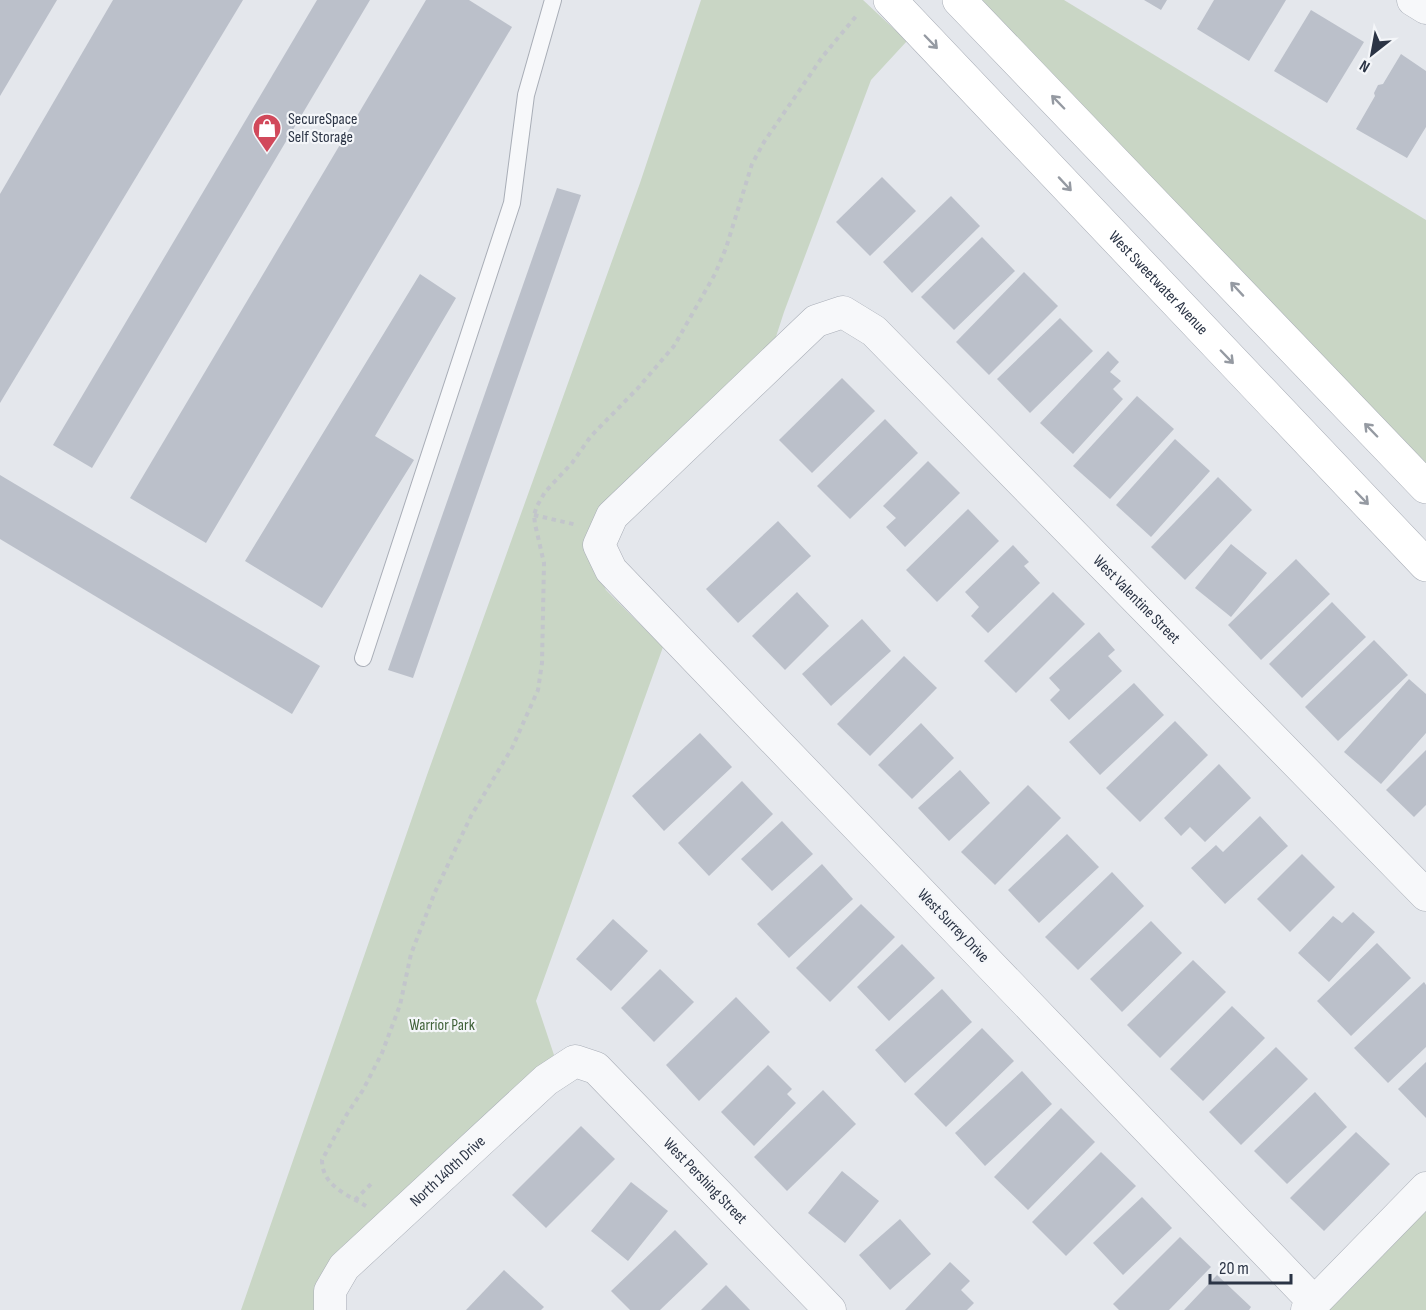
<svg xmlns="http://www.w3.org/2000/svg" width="1426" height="1310" font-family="'Sofia Sans Condensed',sans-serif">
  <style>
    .green { fill: #c9d6c5 }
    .building { fill: #bbc0ca }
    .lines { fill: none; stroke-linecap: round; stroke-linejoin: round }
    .lane-casing { stroke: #a9aeb7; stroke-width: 18 }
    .street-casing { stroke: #a9aeb7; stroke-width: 33 }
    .secondary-casing { stroke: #a9aeb7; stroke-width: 34 }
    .path { stroke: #c2c5cb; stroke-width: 4; stroke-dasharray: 4.5 4.5; stroke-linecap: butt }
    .lane { stroke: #f7f8fa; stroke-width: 16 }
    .street { stroke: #f7f8fa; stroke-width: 32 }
    .secondary { stroke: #fff; stroke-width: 33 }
    .oneway { stroke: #959aa2 }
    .labels { text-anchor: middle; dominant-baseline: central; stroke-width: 4.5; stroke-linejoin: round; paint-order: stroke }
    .poi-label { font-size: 16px; fill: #2b3445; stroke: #f4f6f9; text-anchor: start }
    .street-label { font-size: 16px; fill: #2b3445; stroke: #f4f6f9 }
    .park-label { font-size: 16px; fill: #3f6138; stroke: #f4f6f9 }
  </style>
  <rect width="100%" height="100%" fill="#e4e7ec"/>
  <!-- green -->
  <g class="green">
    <path d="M701,0H863L907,41L871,80L784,312L773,346L591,557L606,590L663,647L536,1001L554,1055L479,1122L319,1310H241L427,775L640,183Z"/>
    <path d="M970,0H1064L1426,220V473Z"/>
    <path d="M1426,1205V1310H1324Z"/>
  </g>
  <!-- building -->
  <g class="building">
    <path d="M0,0H57L0,96Z"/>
    <path d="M113,0H243L0,403V194Z"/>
    <path d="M317,0H370L92,468L53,445Z"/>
    <path d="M426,0H469L512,27L206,543L130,498Z"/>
    <path d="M1144,0H1167L1161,10Z"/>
    <path d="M1214,0H1286L1249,61L1197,29Z"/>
    <path d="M1311,10L1364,42L1327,103L1274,71Z"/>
    <path d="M1401,54L1426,71V127L1407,158L1356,129L1375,96L1374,93L1378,85L1383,84Z"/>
    <path d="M882,177L916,211L870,256L836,222Z"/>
    <path d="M557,188L581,195L413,678L388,670Z"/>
    <path d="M951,196L980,226L912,293L883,262Z"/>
    <path d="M982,237L1015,271L954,330L921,297Z"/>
    <path d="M1024,272L1058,306L989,375L956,342Z"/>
    <path d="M420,274L456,298L375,436L414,460L322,608L245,561Z"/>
    <path d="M1060,318L1093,351L1030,413L997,379Z"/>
    <path d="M1108,351L1119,362L1110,372L1121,381L1113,389L1123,399L1073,454L1040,423Z"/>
    <path d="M842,378L875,411L812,473L779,440Z"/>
    <path d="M1137,396L1174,429L1110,499L1073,466Z"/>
    <path d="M885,419L918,453L850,519L817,486Z"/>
    <path d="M1175,439L1210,471L1151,537L1116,505Z"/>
    <path d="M928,461L960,493L905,547L886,527L896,518L883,506Z"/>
    <path d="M0,475L320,666L292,714L0,539Z"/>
    <path d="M1218,477L1252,510L1185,580L1151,547Z"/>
    <path d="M968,509L999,541L937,602L906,570Z"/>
    <path d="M778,521L811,556L738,623L706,589Z"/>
    <path d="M1231,544L1267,573L1231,617L1195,588Z"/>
    <path d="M1013,545L1029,562L1024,566L1040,583L988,633L971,616L979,607L965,592Z"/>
    <path d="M1296,559L1330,594L1261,660L1228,625Z"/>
    <path d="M797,592L829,626L785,670L752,636Z"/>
    <path d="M1053,592L1085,624L1016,693L984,661Z"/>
    <path d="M1332,602L1366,637L1302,698L1269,664Z"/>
    <path d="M862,619L891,651L831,706L802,674Z"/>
    <path d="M1099,632L1115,650L1108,656L1122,671L1069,720L1050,700L1060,690L1049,678Z"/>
    <path d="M1374,640L1408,675L1338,741L1305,707Z"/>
    <path d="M904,656L937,688L870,756L837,724Z"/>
    <path d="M1409,679L1426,694V733L1381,784L1344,752Z"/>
    <path d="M1134,683L1164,715L1100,775L1069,742Z"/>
    <path d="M1175,721L1208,755L1140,822L1106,788Z"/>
    <path d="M921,723L954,758L912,799L878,765Z"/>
    <path d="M700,733L732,767L664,831L632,796Z"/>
    <path d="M1426,750V805L1414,817L1386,790Z"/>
    <path d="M1219,764L1251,798L1205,842L1190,827L1181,836L1164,818Z"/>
    <path d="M960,770L990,803L949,841L918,808Z"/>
    <path d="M742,781L773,814L709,876L678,843Z"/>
    <path d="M1028,785L1061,818L995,885L961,852Z"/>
    <path d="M1260,816L1288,846L1225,904L1191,868L1216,845L1223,852Z"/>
    <path d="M782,821L813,854L772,891L741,859Z"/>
    <path d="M1067,834L1099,867L1039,923L1008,890Z"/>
    <path d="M1302,854L1335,887L1290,932L1257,899Z"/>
    <path d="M822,864L853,899L789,958L757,924Z"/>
    <path d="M1112,872L1144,906L1078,970L1045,937Z"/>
    <path d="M861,904L895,937L830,1002L796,968Z"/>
    <path d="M1353,912L1375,932L1329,982L1298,953L1333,916L1342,923Z"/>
    <path d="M613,919L648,951L611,991L576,959Z"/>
    <path d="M1151,921L1182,953L1122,1012L1090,979Z"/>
    <path d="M1377,943L1411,978L1351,1036L1317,1001Z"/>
    <path d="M902,944L935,978L889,1021L857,987Z"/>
    <path d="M1193,960L1226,992L1160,1058L1127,1025Z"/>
    <path d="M660,969L694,1002L654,1042L621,1008Z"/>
    <path d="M1424,982L1426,985V1047L1388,1083L1354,1048Z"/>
    <path d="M942,989L972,1022L905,1083L875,1050Z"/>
    <path d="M736,997L770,1032L699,1101L666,1065Z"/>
    <path d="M1232,1006L1265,1038L1203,1101L1170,1069Z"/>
    <path d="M982,1028L1014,1061L946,1127L914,1094Z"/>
    <path d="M1276,1047L1308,1079L1241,1145L1209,1112Z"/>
    <path d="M1426,1062V1118L1398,1089Z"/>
    <path d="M768,1065L792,1089L787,1094L796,1103L754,1146L721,1112Z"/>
    <path d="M1022,1071L1052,1104L985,1166L955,1133Z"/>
    <path d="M823,1090L856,1124L787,1191L754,1157Z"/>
    <path d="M1315,1092L1347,1127L1287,1184L1254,1151Z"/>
    <path d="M1061,1108L1095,1142L1028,1210L994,1177Z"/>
    <path d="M581,1126L615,1159L546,1228L512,1195Z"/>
    <path d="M1356,1132L1390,1164L1324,1231L1290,1198Z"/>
    <path d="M1101,1152L1136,1186L1066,1256L1032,1222Z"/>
    <path d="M842,1171L879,1201L845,1243L808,1213Z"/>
    <path d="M631,1182L668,1211L628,1261L591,1231Z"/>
    <path d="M1142,1197L1172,1228L1123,1275L1093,1243Z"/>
    <path d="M900,1219L931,1254L890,1290L859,1255Z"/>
    <path d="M675,1230L708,1264L660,1310H630L611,1291Z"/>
    <path d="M1180,1237L1211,1267L1169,1310H1119L1113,1304Z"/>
    <path d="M950,1262L970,1281L961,1290L974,1303L967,1310H905Z"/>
    <path d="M504,1270L544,1307L541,1310H466Z"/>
    <path d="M1217,1275L1251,1307L1249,1310H1184Z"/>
    <path d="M726,1285L750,1310H701Z"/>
  </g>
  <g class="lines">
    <!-- lane casing -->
    <g class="lane-casing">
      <path id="lane" d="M363,658L512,203L526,95L553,0"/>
    </g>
    <!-- street casing -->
    <g class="street-casing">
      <g id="street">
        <path d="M1413,0L1426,8"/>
        <path id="s1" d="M1314,1302L611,570L599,545L612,516L816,321L843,312L874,331L1426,895"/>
        <path id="s2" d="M330,1310V1291L344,1267L546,1080L575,1061L596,1068L830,1310"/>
        <path d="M1307,1310L1426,1188"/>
      </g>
    </g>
    <!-- secondary casing -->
    <g class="secondary-casing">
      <g id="secondary">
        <path id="s3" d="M890,0L1426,565"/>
        <path d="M959,0L1426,487"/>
      </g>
    </g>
    <!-- path -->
    <g class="path">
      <path d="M534,515L577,525"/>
      <path d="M355,1200L373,1182"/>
      <path d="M366,1206C348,1195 322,1186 322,1160L347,1114L363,1090L382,1053L400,1005L411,954L435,892L471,816L512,748L538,690L542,663L544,563L535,524L534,515L537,506L545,492L572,463L591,436L638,388L674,346L715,274L726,248L752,164L764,142L823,56L857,15"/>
    </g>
    <!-- lane -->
    <use href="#lane" class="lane"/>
    <!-- street -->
    <use href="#street" class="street"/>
    <!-- secondary -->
    <use href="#secondary" class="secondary"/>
  </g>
  <!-- one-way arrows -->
  <defs><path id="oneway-shaft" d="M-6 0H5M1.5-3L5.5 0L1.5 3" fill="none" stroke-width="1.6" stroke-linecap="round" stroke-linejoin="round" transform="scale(1.5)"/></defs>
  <g class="oneway">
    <use href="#oneway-shaft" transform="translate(931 42) rotate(46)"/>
    <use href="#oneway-shaft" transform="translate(1058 102) rotate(-134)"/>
    <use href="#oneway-shaft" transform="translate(1065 184) rotate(47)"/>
    <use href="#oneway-shaft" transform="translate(1237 289) rotate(-133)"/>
    <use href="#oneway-shaft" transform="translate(1227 357) rotate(46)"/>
    <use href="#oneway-shaft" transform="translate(1371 430) rotate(-134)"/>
    <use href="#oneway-shaft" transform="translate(1362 498) rotate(46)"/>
  </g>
  <!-- icons -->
  <defs>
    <g id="shop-pin" transform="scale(1.5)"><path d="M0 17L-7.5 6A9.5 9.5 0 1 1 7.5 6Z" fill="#d1495b" stroke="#f4f6f9"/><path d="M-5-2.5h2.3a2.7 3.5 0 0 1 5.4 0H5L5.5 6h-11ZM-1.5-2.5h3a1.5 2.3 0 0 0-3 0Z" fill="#fff"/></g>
  </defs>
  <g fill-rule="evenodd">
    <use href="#shop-pin" x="267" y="128"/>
  </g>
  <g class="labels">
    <!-- poi labels -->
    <g class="poi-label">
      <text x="288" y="119">SecureSpace<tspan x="288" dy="18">Self Storage</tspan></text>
    </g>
    <!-- street labels -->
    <g class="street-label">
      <text stroke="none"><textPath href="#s3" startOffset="390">West Sweetwater Avenue</textPath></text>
      <text stroke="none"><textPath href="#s1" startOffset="1797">West Valentine Street</textPath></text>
      <text transform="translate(953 926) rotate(46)">West Surrey Drive</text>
      <text stroke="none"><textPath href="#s2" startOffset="188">North 140th Drive</textPath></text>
      <text stroke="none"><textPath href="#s2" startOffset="536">West Pershing Street</textPath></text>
    </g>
    <!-- park labels -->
    <g class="park-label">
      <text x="442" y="1025">Warrior Park</text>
    </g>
  </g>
  <!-- north arrow -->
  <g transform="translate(1372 54) rotate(211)" stroke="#f4f6f9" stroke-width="4.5" paint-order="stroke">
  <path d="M0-4.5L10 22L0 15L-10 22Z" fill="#2b3445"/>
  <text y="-9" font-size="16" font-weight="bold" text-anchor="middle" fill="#2b3445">N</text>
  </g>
  <!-- scale -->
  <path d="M1210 1274v9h81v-9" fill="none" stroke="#2b3445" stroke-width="3"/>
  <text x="1219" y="1274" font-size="18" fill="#2b3445" stroke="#f4f6f9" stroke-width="4.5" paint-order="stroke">20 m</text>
</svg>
